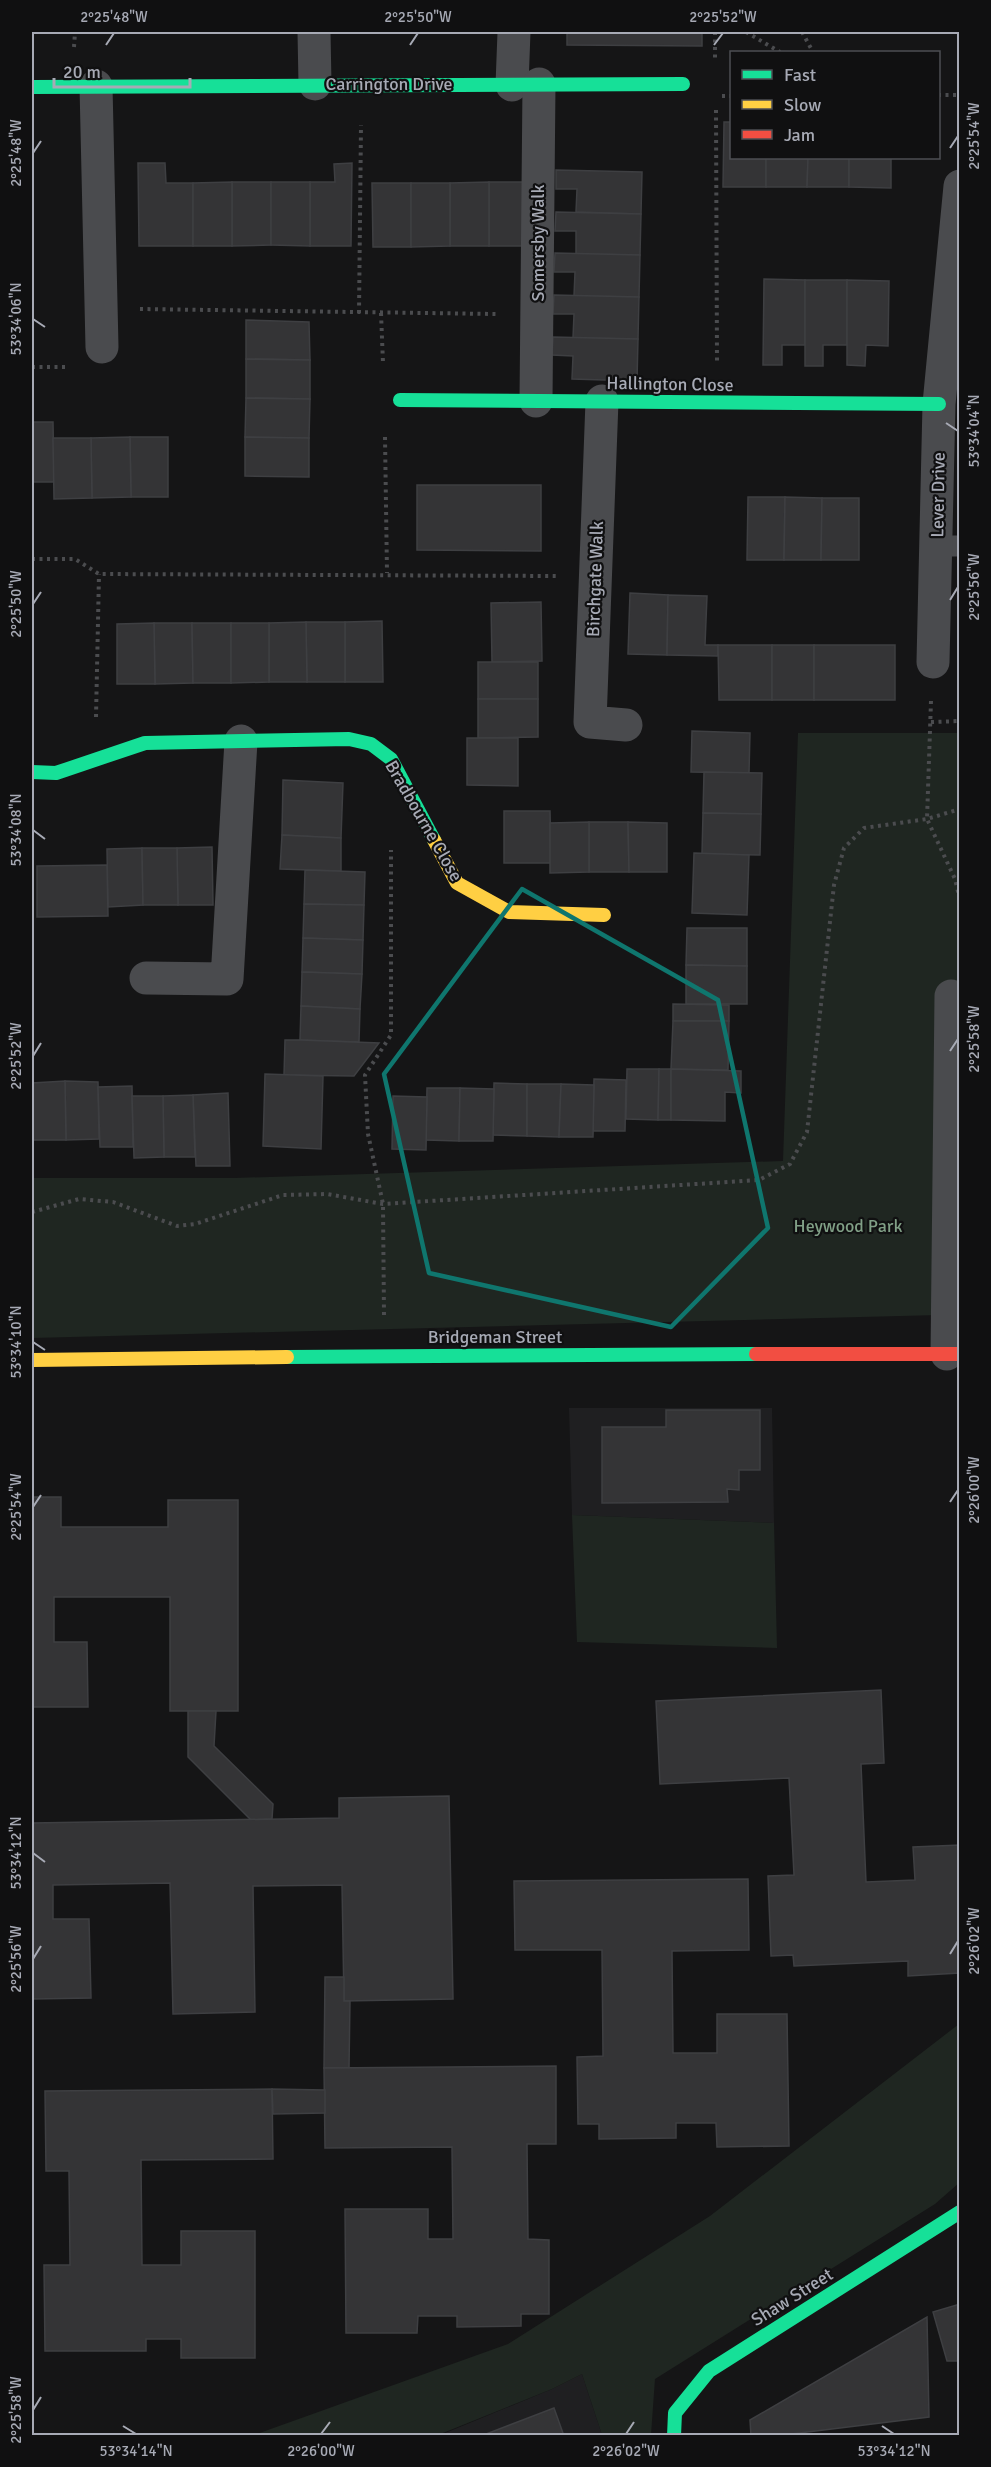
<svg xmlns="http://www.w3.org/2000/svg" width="991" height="2467" font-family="Signika,sans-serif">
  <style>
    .built { fill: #1f1f21 }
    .green { fill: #1f2621 }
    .building { fill: #343436; stroke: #3e3f42; stroke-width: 1.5 }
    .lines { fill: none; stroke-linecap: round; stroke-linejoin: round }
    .path { stroke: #4b4c4f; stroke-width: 4; stroke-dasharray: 3 4.5; stroke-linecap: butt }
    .lane { stroke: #4a4b4e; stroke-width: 21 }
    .street { stroke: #4a4b4e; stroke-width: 33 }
    .fast { stroke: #16e098; stroke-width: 14 }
    .slow { stroke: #ffcf43; stroke-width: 14 }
    .jam { stroke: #f24e42; stroke-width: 14 }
    .marked { fill: none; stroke: #0f766e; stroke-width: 4.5; stroke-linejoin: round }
    .ticks { fill: none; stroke: #a7aab5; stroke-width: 2 }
    .labels { text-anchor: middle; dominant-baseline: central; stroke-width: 4.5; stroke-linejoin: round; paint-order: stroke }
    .street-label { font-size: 18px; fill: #a7aab5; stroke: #101011 }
    .park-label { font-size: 18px; fill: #809f86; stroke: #101011 }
    .neatline { fill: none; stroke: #a7aab5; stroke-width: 2 }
    .ticks-label { font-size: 15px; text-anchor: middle; fill: #a7aab5 }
  </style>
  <rect width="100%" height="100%" fill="#151516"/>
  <!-- built -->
  <g class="built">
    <path d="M569,1408H772L774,1523L572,1515Z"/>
    <path d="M582,2374L602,2435L438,2436L552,2389Z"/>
  </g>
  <!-- green -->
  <g class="green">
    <path d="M798,733H959V986L940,1315L32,1338V1178H235L783,1161Z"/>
    <path d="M572,1515L774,1523L777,1648L577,1642Z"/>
    <path d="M959,2024V2183L935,2204L655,2379L651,2435H602L582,2374L552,2389L438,2435H254L508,2344L710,2216Z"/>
  </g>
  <!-- building -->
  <g class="building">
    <path d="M567,32H702V46L567,45Z"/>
    <path d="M724,122H732V158H766V187H723Z"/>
    <path d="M766,158H808L807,187H766Z"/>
    <path d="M808,158H849V187H807Z"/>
    <path d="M849,158H891V188L849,187Z"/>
    <path d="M138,163H165L166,183H193V246H139Z"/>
    <path d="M352,163L351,246H310V182H335L334,164Z"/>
    <path d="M556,170L642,172L641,214L576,212L577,189H556Z"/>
    <path d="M232,182H271V245L232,246Z"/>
    <path d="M232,182V246H193V183Z"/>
    <path d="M271,182H310V246L271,245Z"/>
    <path d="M489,182H527L528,246H489Z"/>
    <path d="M489,182V246H450V183Z"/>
    <path d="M372,183H411V247H373Z"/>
    <path d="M411,183H450V246L411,247Z"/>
    <path d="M556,212L641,214L640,255L576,254V231H555Z"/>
    <path d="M555,253L640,255L639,297L574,296L575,272H554Z"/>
    <path d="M764,279L805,280V345H782V365H763Z"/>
    <path d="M805,280H847V345H823V366H805Z"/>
    <path d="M847,280L889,281L888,346L866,345L865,366L847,365Z"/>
    <path d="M554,295L639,297L638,339L573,338L574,314H553Z"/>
    <path d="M246,320L309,322L310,360L246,359Z"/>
    <path d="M553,337L638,339L637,381L572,379L573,356L552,355Z"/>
    <path d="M246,359L310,360V399L246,398Z"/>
    <path d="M246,398L310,399L309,438L245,437Z"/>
    <path d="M32,422H53L54,482H32Z"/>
    <path d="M130,437H168V497H131Z"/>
    <path d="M130,437L131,497L92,498L91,438Z"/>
    <path d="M245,437L309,438V477L245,476Z"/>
    <path d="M53,438H91L92,498L54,499Z"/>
    <path d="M417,485H541V551L417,550Z"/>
    <path d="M748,497H785L784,560H747Z"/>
    <path d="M785,497L822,498L821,560H784Z"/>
    <path d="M822,498H859V560H821Z"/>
    <path d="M630,593L668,595L667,655L628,654Z"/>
    <path d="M668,595L707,596L705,645H718V656L667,655Z"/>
    <path d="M541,602L542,661L492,662L491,603Z"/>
    <path d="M382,621L383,682H345V622Z"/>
    <path d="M306,622H345V682H307Z"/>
    <path d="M306,622L307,682H269V623Z"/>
    <path d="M154,623H192L193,683L155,684Z"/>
    <path d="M154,623L155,684H117V624Z"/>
    <path d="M192,623H231V683H193Z"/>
    <path d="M231,623H269V682L231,683Z"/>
    <path d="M718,645H772V700H719Z"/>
    <rect x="772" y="645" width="42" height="55"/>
    <rect x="814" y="645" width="81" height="55"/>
    <rect x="478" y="662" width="60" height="37"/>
    <path d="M478,699H538V737L478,738Z"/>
    <path d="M692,731L750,733L749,773L691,772Z"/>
    <path d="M467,738H518V786L467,785Z"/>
    <path d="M704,772L762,773L761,814L703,813Z"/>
    <path d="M283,780L343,783L341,838L282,835Z"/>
    <path d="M504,811H550L551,863H504Z"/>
    <path d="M703,813L761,814L760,855L702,854Z"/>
    <path d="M589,822H628L629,872H589Z"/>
    <path d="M589,822V872L550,873V823Z"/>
    <path d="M628,822L667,823V872H629Z"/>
    <path d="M282,835L341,838V871L280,869Z"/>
    <path d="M212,847L213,905H178L177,848Z"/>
    <path d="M142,848L143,905L108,907L107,849Z"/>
    <path d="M142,848H177L178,905H143Z"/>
    <path d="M694,853L749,855L747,915L692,913Z"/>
    <path d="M107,865L108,916L37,917V866Z"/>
    <path d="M305,870L365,872L364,905L304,904Z"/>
    <path d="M304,904L364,905L363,940L303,938Z"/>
    <path d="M687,928H747V966L686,965Z"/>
    <path d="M303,938L363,940L362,974L302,972Z"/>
    <path d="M686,965L747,966V1004H686Z"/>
    <path d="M302,972L362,974L360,1009L301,1006Z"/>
    <path d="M673,1004L729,1005V1021H673Z"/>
    <path d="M301,1006L360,1009L359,1042L300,1040Z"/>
    <path d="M673,1021H729L728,1070L671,1069Z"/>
    <path d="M285,1040H300L379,1043L354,1076L284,1075Z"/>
    <path d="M627,1069H659L658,1120L626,1119Z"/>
    <path d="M659,1069H671V1120H658Z"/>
    <path d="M671,1069L741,1071V1093L725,1092V1121L671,1120Z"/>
    <path d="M265,1074L323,1076L321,1149L263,1146Z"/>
    <path d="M594,1079L626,1080L625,1131H593Z"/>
    <path d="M65,1081L98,1082L99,1139L66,1140Z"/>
    <path d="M65,1081L66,1140H32V1083Z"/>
    <path d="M494,1083L527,1084V1136L493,1135Z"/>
    <path d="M527,1084H561L559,1137L527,1136Z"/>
    <path d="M561,1084L594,1085L593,1137H559Z"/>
    <path d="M132,1086L133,1147H100L98,1087Z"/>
    <path d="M427,1088H460L459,1141L426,1140Z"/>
    <path d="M460,1088L494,1089L493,1141H459Z"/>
    <path d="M228,1093L230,1166H196L193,1095Z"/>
    <path d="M193,1095L195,1157H164L163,1096Z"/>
    <path d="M132,1096H163L164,1157L134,1158Z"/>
    <path d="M393,1096L427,1097L426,1150L392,1149Z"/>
    <path d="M666,1410H760V1470H739V1490L727,1489L728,1502L602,1503V1427H666Z"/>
    <path d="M32,1497H61V1527H168V1500H238V1711H170V1597H54V1642H87L88,1707H32Z"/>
    <path d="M881,1690L884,1763L861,1764L866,1882L915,1880L913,1847L960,1845V1973L908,1976V1961L794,1966L793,1955L771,1956L768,1876L794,1875L789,1778L660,1784L656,1701Z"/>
    <path d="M188,1711H216L214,1746L273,1804L272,1819L251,1820L188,1757Z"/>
    <path d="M449,1796L453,1999L344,2001L342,1885L253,1886L255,2012L173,2014L170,1883L53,1885V1919H89L91,1998L32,1999V1823L339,1818V1798Z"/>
    <path d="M748,1879L749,1950L672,1951L673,2053H717V2014H787L789,2146L717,2147L716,2123H676V2138L599,2139V2124H578L577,2057L603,2056L602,1950H515L514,1881Z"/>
    <path d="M325,1977H344V2001H350L349,2068H324Z"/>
    <path d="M556,2066V2144H527L528,2239L549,2240V2314H521V2326L457,2327V2316H418L417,2333H346L345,2209H428V2239H453L452,2147L325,2148L324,2068Z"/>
    <path d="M272,2089L273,2159L141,2160L142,2265H181V2231H255V2358H181V2339H146V2351H45L44,2265H70L69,2171H46L45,2091Z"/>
    <path d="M272,2089L325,2090V2113L273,2114Z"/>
    <path d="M960,2304V2361H947L933,2312Z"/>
    <path d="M927,2317L929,2417L775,2436H751L750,2420Z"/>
    <path d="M554,2408L564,2436H481Z"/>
  </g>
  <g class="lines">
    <!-- path -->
    <g class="path">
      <path d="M715,32V58"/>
      <path d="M746,32L780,52"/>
      <path d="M802,32L813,52"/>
      <path d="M74,47L75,32"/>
      <path d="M938,95H960"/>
      <path d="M722,96H732"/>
      <path d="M716,110L717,361"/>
      <path d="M140,309L496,314"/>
      <path d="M359,313L361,125"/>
      <path d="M381,313L383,363"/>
      <path d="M32,367H68"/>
      <path d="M385,437L387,573"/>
      <path d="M32,559H75L99,574L556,576"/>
      <path d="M931,701L927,819L955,879L960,900"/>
      <path d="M96,717L99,574"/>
      <path d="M931,722L960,721"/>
      <path d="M32,1212L79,1199L113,1202L177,1226L195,1224L283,1195L327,1194L383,1204L759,1180L790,1164L807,1132L834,885L844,848L864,828L927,819L960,809"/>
      <path d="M384,1315L383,1204L368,1134L365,1075L391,1035V850"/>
    </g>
    <!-- lane -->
    <path class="lane" d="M937,546H960"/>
    <!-- street -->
    <g class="street">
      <path d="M314,32L315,84"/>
      <path d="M512,85L514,32"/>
      <path d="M96,86L102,347"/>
      <path d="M536,401L539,84"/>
      <path d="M602,401L590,722L626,725"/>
      <path d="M933,662L939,404L960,186"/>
      <path d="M146,978L227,979L241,741"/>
      <path d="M947,1354L951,996"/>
    </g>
    <!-- fast -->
    <g class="fast">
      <path d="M32,87L683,84"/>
      <path d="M400,400L939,404"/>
      <path d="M32,772L56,773L145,743L349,739L371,744L391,759L434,840"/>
      <path d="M287,1357L756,1354"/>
      <path d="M674,2436L675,2413L709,2371L960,2212"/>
    </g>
    <!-- slow -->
    <g class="slow">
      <path d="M434,840L457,883L509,912L604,915"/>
      <path d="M32,1360L287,1357"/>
    </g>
    <!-- jam -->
    <path class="jam" d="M756,1354H960"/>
  </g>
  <!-- marked area -->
  <path class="marked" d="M522,889L718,1000L768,1228L671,1327L429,1273L384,1074Z"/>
  <!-- ticks -->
  <path class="ticks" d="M106,45L114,33M410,45L418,33M714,45L723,33M950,148L958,136M33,153L41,141M33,319L45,327M946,423L958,431M950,600L958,587M33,604L41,592M33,830L45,839M950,1051L958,1039M33,1056L41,1043M33,1342L45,1350M950,1502L958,1490M33,1507L41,1495M33,1853L45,1862M950,1954L958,1941M33,1959L41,1946M33,2410L41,2397M123,2426L136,2434M882,2426L894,2434M321,2434L330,2422M626,2434L634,2422"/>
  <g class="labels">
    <!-- street labels -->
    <g class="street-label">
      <text x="389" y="84">Carrington Drive</text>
      <text transform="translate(538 243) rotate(-90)">Somersby Walk</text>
      <text transform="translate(670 384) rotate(1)">Hallington Close</text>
      <text transform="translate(938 495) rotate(-89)">Lever Drive</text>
      <text transform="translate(595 579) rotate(-88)">Birchgate Walk</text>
      <text transform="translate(424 821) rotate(60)">Bradbourne Close</text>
      <text x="495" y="1337">Bridgeman Street</text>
      <text transform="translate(792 2297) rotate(-32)">Shaw Street</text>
    </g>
    <!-- park labels -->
    <g class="park-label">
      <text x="848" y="1226">Heywood Park</text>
    </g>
  </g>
  <!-- border -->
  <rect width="991" height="2467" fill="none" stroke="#101011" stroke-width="66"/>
  <!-- legend -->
  <rect x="730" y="51" width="210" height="108" fill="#101011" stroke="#4c4e53" stroke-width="1.5"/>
  <rect x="742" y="70" width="30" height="9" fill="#16e098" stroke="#4c4e53" stroke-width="1.5"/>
  <text x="784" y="81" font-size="18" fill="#a7aab5">Fast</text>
  <rect x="742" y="100" width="30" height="9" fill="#ffcf43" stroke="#4c4e53" stroke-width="1.5"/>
  <text x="784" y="111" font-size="18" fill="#a7aab5">Slow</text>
  <rect x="742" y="130" width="30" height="9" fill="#f24e42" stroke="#4c4e53" stroke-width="1.5"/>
  <text x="784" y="141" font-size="18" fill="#a7aab5">Jam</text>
  <!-- scale -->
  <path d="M54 78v9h136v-9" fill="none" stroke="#a7aab5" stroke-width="3"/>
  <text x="63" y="78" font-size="18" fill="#a7aab5" stroke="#101011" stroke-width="4.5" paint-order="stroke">20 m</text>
  <rect x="33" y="33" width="925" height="2401" class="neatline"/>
  <g class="ticks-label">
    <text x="114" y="22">2°25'48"W</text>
    <text x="418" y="22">2°25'50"W</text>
    <text x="723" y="22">2°25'52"W</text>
    <text transform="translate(974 136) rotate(-90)" y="5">2°25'54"W</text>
    <text transform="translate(16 153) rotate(-90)" y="5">2°25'48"W</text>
    <text transform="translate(16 319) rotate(-90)" y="5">53°34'06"N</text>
    <text transform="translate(974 431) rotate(-90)" y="5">53°34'04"N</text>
    <text transform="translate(974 587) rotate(-90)" y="5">2°25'56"W</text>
    <text transform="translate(16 604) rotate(-90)" y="5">2°25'50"W</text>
    <text transform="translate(16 830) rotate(-90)" y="5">53°34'08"N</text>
    <text transform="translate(974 1039) rotate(-90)" y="5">2°25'58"W</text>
    <text transform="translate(16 1056) rotate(-90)" y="5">2°25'52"W</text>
    <text transform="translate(16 1342) rotate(-90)" y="5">53°34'10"N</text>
    <text transform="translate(974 1490) rotate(-90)" y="5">2°26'00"W</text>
    <text transform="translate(16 1507) rotate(-90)" y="5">2°25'54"W</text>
    <text transform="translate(16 1853) rotate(-90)" y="5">53°34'12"N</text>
    <text transform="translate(974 1941) rotate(-90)" y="5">2°26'02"W</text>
    <text transform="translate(16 1959) rotate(-90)" y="5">2°25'56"W</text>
    <text transform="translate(16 2410) rotate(-90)" y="5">2°25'58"W</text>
    <text x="136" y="2456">53°34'14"N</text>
    <text x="321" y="2456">2°26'00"W</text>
    <text x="626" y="2456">2°26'02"W</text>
    <text x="894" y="2456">53°34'12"N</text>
  </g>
</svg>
